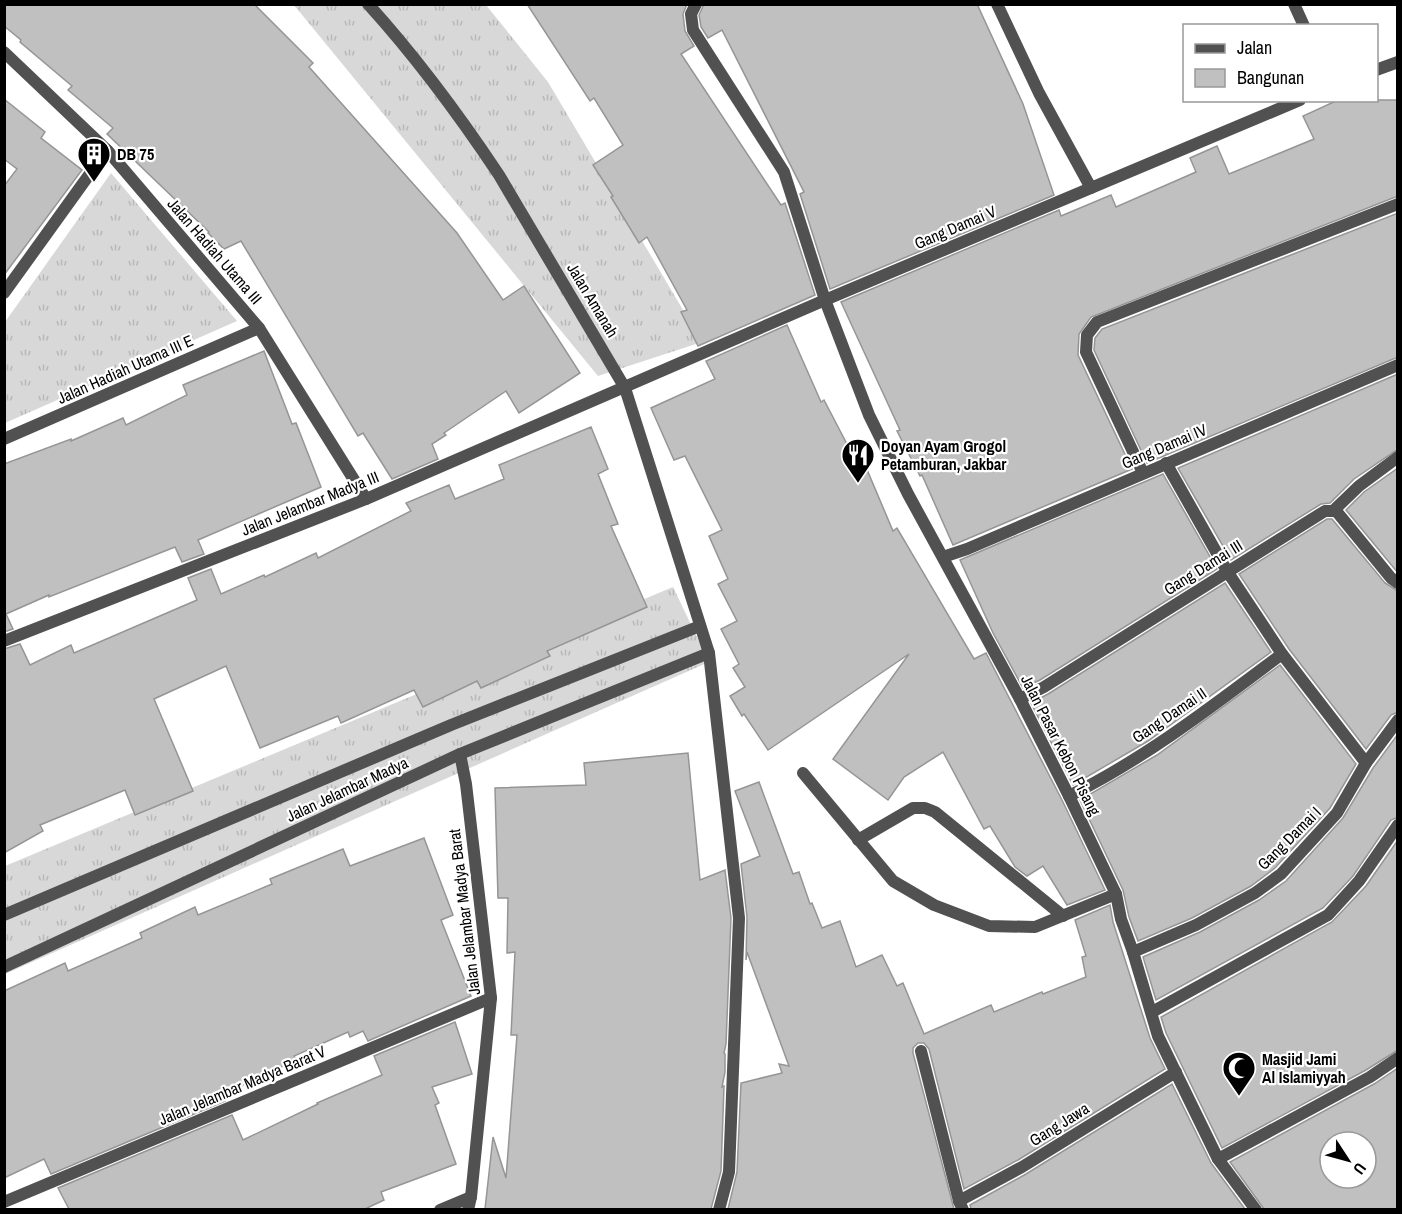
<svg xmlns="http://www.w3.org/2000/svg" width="1402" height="1214" font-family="'Archivo Narrow',sans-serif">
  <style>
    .grass { fill: url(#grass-tufts) }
    .building { fill: #c0c0c0; stroke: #959595; stroke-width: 1.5; fill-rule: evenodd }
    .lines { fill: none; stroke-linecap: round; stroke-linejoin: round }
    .service { stroke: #515151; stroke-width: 12 }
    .minor { stroke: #515151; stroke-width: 12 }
    .labels { text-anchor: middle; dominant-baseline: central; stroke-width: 4.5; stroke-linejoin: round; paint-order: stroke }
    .poi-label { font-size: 16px; font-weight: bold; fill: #000; stroke: #fff; text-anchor: start }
    .street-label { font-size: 16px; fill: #000; stroke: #fff }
  </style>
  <defs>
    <pattern id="grass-tufts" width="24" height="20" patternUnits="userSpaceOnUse" patternTransform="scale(1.5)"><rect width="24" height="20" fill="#d8d8d8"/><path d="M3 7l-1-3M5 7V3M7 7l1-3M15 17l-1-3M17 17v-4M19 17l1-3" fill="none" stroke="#b8b8b8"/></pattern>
  </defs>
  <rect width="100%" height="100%" fill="#fff"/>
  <!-- grass -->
  <g class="grass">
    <path d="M294,5H486L548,82L702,342L598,376Z"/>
    <path d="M111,173L237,321L5,423V322Z"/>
    <path d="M673,587L709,662L5,974V866Z"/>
  </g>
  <!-- building -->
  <g class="building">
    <path d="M4,4H254L313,63L309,67L457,233L503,300L524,286L580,373L519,413L506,391L444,433L446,435L432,444L438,459L392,479L363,433L358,436L241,241L224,249L208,233L209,232L107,134L113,128L68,90L72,86L20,42L21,40L4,26Z"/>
    <path d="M527,4H687L683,14L685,31L694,46L681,54L781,205L785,203L815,295L698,346L681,312L687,310L647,237L639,243L611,197L613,196L593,165L623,145L594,98L590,101Z"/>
    <path d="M704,4H977L1023,104L1054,195L830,289L800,194L804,192L722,30L708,38L701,27L699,15Z"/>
    <path d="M4,99L45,132L41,138L82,170L4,275V186L17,169L4,159Z"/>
    <path d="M1338,100H1398V196L1091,317L1079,334L1078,355L1132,469L953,545L922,475L920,476L897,431L900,430L841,302L1059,210L1061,216L1111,195L1116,207L1196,172L1190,158L1217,146L1229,174L1314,139L1303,116Z"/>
    <path d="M1398,213V357L1147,463L1094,350L1095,338L1102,329Z"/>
    <path d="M787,325L821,402L824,400L859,467L865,465L893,531L897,528L974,659L986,653L1062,800L1105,890L1067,905L1043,866L1027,876L1015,867L990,826L984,829L943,752L904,777L888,800L833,759L909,654L768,750L744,714L742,716L730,696L745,687L733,668L739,664L721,629L737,621L718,584L728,579L709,536L722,530L685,456L674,460L651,408L715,379L706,361Z"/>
    <path d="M264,351L292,424L296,423L321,487L198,540L204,554L182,562L175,547L49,597V595L6,614L13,629L4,632V464L71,439V441L123,418L126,425L187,395L183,385Z"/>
    <path d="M1398,374V449L1354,479L1330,503L1321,504L1231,560L1178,468Z"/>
    <path d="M591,427L608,469L598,474L618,524L611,526L647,607L547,651L550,656L481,688L477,681L423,707L414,690L341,723L338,716L260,748L226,666L154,699L193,791L135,815L125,790L40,825L43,831L4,853V649L20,644L30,665L71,645L74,653L197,600L188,578L211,569L221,594L264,575L265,577L316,553L318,558L411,511L406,503L449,485L455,499L504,479L499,465Z"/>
    <path d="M1398,468V573L1346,510L1364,492Z"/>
    <path d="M1163,474L1217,569L1040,680L1023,688L993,633L960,560Z"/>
    <path d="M1327,519H1332L1385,583L1398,591V712L1391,715L1366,749L1289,649L1239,574Z"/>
    <path d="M1225,583L1271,652L1148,741L1073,785L1031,703L1048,694Z"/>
    <path d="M1280,665L1356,764L1330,808L1275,868L1251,886L1192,918L1138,941L1129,917L1123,890L1080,800L1157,755Z"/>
    <path d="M1398,734V817L1391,820L1353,876L1323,908L1156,1000L1143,957L1200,932L1259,900L1286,881L1343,818L1373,768Z"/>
    <path d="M688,753L700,880L725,870L731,918L726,1044L724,1053L725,1054V1072L722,1087L724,1086L721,1171L711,1209H485L493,1137L506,1178L517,1035H511L515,952L507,953L508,898H498L495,788L586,785L584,763Z"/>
    <path d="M759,782L793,874L799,872L810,904L812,903L822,928L840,921L856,967L882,955L897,986L903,983L924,1034L991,1005L994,1012L1042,992L1043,994L1086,977L1082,957L1086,956L1075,920L1110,905L1113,922L1150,1038L1165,1069L1018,1160L964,1189L929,1049L924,1043H918L913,1048V1053L954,1209H728L737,1172L741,1083L782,1073L779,1064L789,1066L747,952L746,960L747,917L741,864L760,856L735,791Z"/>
    <path d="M424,838L453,915L441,920L471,996L368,1041L363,1031L350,1037L348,1032L294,1056L296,1060L222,1095L225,1101L51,1174L44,1159L4,1178V991L65,963L68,971L142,938L140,933L195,907L198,915L272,884L270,879L343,849L350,866Z"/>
    <path d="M1398,840V1050L1366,1070L1222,1148L1166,1033L1161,1017L1332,922L1366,886Z"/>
    <path d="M455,1022L472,1074L432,1087L439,1103L435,1105L456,1164L381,1192L384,1200L365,1209H69L58,1188L232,1115L243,1140L318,1104L317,1103L382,1075L374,1056Z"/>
    <path d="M1398,1068V1209H1264L1230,1162L1374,1084ZM1330,1142H1366V1178H1330Z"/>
    <path d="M1172,1084L1211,1163L1245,1209H971L970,1205L1026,1174Z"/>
  </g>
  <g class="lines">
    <!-- service -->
    <g class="service">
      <path d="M1294,4L1304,26"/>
      <path d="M803,773L893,881L934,905L989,926L1035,927L1116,894"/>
      <path d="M858,840L913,808H925L935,812L1063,916"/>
    </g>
    <!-- minor -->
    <g class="minor">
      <path d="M368,4C417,58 459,115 499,175L625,388L709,653L739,918L729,1172L719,1210"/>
      <path d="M696,4L691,14L693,30L784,172L825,300L869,415L908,494L1020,699L1069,796L1116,894L1121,919L1133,952L1158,1036L1218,1159L1256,1210"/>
      <path d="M997,4L1039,93L1091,188"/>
      <path d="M4,52L107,150L259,328L366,499"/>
      <path d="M1376,70L1398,62"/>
      <path d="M4,293L107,150"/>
      <path d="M4,439L259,328"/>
      <path d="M1166,463L1227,571L1282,654L1366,763"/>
      <path d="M1143,473L1086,352L1087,335L1097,322L1398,204"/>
      <path d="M1333,511L1337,512L1391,578L1398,583"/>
      <path d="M943,557L967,549L1398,365"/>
      <path d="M4,641L366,499L825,300L1300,100"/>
      <path d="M1020,699L1044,687L1325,511H1333L1359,486L1398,457"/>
      <path d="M460,754L466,784L491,998L471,1197L468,1210"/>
      <path d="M1069,796C1146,758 1214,705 1282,654"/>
      <path d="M4,915L451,725L700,626"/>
      <path d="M1133,952L1196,925L1255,893L1281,874L1337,813L1366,763L1398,720"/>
      <path d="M4,967L460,754L709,653"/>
      <path d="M1152,1012L1328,915L1359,881L1398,825"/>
      <path d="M921,1051L959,1201L963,1210"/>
      <path d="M1218,1159L1370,1077L1398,1058"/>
      <path d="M959,1201L1022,1167L1176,1072"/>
      <path d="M4,1202L491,998"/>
      <path d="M440,1210L471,1197"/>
    </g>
  </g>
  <!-- icons -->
  <defs>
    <g id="building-pin" transform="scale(1.725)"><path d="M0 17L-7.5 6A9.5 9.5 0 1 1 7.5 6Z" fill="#000" stroke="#fff"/><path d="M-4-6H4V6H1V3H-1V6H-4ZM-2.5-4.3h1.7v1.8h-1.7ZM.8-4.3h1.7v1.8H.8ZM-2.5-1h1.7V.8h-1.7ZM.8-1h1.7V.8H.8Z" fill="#fff"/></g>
    <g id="restaurant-pin" transform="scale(1.725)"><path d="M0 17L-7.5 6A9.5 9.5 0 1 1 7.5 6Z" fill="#000" stroke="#fff"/><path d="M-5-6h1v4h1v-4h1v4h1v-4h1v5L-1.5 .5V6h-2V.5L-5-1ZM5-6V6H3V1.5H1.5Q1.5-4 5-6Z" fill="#fff"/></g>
    <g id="mosque-pin" transform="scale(1.725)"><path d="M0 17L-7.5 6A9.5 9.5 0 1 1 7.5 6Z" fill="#000" stroke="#fff"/><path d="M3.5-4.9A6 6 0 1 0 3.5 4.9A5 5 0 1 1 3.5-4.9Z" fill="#fff"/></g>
  </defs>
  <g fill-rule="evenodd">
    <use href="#building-pin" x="94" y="154"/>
    <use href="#restaurant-pin" x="858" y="455"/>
    <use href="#mosque-pin" x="1239" y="1068"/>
  </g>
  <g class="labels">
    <!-- poi labels -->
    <g class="poi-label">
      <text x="117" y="154">DB 75</text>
      <text x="881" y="446">Doyan Ayam Grogol<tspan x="881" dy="18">Petamburan, Jakbar</tspan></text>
      <text x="1262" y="1059">Masjid Jami<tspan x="1262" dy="18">Al Islamiyyah</tspan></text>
    </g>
    <!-- street labels -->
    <g class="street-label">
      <text transform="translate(955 227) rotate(-23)">Gang Damai V</text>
      <text transform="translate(215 251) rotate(49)">Jalan Hadiah Utama III</text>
      <text transform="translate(593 300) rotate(59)">Jalan Amanah</text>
      <text transform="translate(125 369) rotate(-24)">Jalan Hadiah Utama III E</text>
      <text transform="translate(1164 446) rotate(-23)">Gang Damai IV</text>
      <text transform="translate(310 503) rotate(-22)">Jalan Jelambar Madya III</text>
      <text transform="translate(1203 567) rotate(-32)">Gang Damai III</text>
      <text transform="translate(1169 715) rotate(-34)">Gang Damai II</text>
      <text transform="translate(1061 745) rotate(63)">Jalan Pasar Kebon Pisang</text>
      <text transform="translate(347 789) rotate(-25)">Jalan Jelambar Madya</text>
      <text transform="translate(1289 838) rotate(-45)">Gang Damai I</text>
      <text transform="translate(464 912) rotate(-97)">Jalan Jelambar Madya Barat</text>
      <text transform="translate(242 1085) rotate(-23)">Jalan Jelambar Madya Barat V</text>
      <text transform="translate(1059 1124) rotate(-32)">Gang Jawa</text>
    </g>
  </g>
  <!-- border -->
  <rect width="1402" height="1214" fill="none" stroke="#000000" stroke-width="12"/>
  <!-- legend -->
  <rect x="1183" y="24" width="195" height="78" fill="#ffffff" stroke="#999999" stroke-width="1.5"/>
  <rect x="1195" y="44" width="30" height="9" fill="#515151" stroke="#999999" stroke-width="1.5"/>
  <text x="1237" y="54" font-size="18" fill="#000000">Jalan</text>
  <rect x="1195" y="69" width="30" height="18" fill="#c0c0c0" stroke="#999999" stroke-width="1.5"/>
  <text x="1237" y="84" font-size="18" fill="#000000">Bangunan</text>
  <!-- north arrow -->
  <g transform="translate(1348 1160) rotate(126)"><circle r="28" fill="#ffffff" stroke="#999999" stroke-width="1.5"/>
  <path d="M0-4.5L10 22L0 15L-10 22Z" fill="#000000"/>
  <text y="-9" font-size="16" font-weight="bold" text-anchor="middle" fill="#000000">U</text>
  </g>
</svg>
